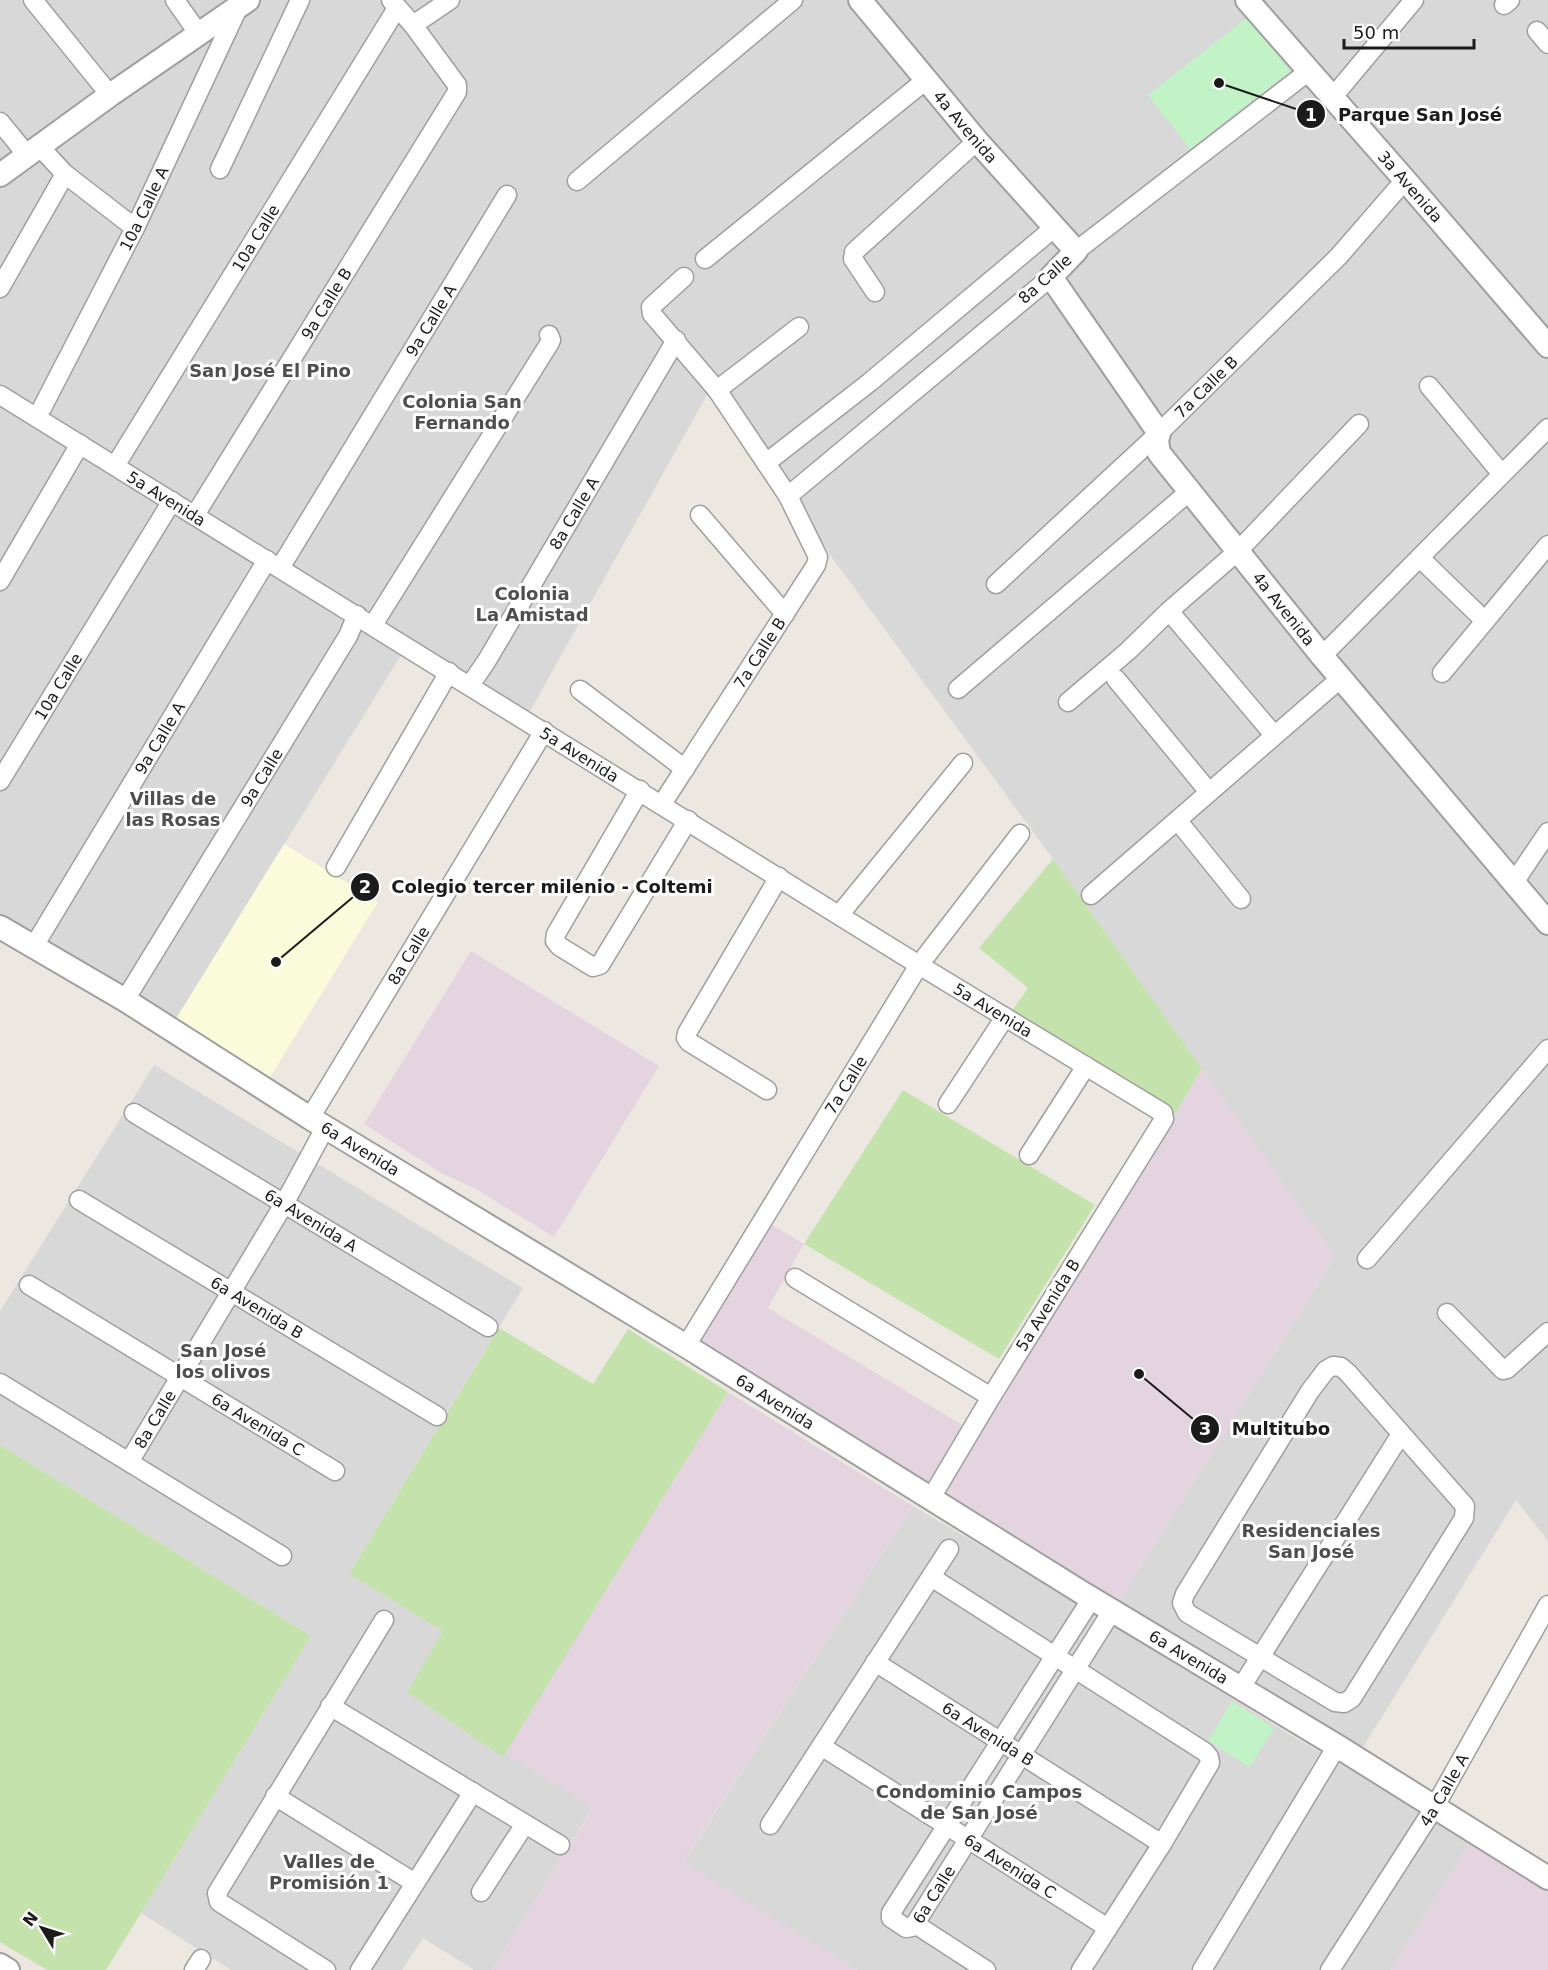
<svg xmlns="http://www.w3.org/2000/svg" width="1548" height="1970" font-family="'DejaVu Sans',sans-serif">
  <style>
    .residential { fill: #d9d8d8 }
    .industrial { fill: #e4d4e0 }
    .education { fill: #fafbdb }
    .grass { fill: #c4e2ab }
    .park { fill: #c1f3c7 }
    .lines { fill: none; stroke-linecap: round; stroke-linejoin: round }
    .minor-casing { stroke: #9f9f9f; stroke-width: 21 }
    .tertiary-casing { stroke: #9f9f9f; stroke-width: 26 }
    .minor { stroke: #fff; stroke-width: 18 }
    .tertiary { stroke: #fff; stroke-width: 22 }
    .labels { text-anchor: middle; dominant-baseline: central; stroke-width: 6; stroke-linejoin: round; paint-order: stroke }
    .street-label { font-size: 16px; fill: #1b1b1b; stroke: #fff }
    .neighbourhood-label { font-size: 18px; font-weight: bold; fill: #4e4e4e; stroke: #fff }
    .leader { fill: none; stroke: #1b1b1b; stroke-width: 2 }
    .callout-dot { fill: #1b1b1b; stroke: #fff; stroke-width: 2 }
    .mark-label { font-size: 18px; text-anchor: middle; font-weight: bold; fill: #fff }
    .callout-label { font-size: 18px; text-anchor: middle; font-weight: bold; fill: #1b1b1b; stroke: #fff; stroke-width: 6; stroke-linejoin: round; paint-order: stroke }
  </style>
  <rect width="100%" height="100%" fill="#ece8e1"/>
  <!-- residential -->
  <g class="residential">
    <path d="M0,0H1548V1541L1516,1500L1362,1749L1119,1601L1335,1257L1053,859L831,556L716,379L529,713L409,642L169,1031L0,928Z"/>
    <path d="M154,1065L523,1288L349,1574L444,1631L407,1692L593,1807L492,1970H474L423,1938L402,1970H231L141,1913L311,1636L0,1445V1311Z"/>
    <path d="M913,1506L1115,1625L1284,1731L1471,1841L1391,1970H857L683,1863Z"/>
  </g>
  <!-- industrial -->
  <g class="industrial">
    <path d="M471,951L659,1066L554,1237L476,1189L441,1173L364,1124Z"/>
    <path d="M1202,1069L1335,1257L1119,1601L945,1492Z"/>
    <path d="M769,1223L804,1244L768,1308L964,1426L928,1483L700,1341Z"/>
    <path d="M728,1392L913,1506L683,1862L857,1970H492L593,1808L504,1752Z"/>
    <path d="M1471,1841L1548,1891V1970H1391Z"/>
  </g>
  <!-- education -->
  <path class="education" d="M284,844L378,902L269,1079L174,1022Z"/>
  <!-- grass -->
  <g class="grass">
    <path d="M1053,859L1202,1069L1174,1115L1011,1012L1028,988L979,948Z"/>
    <path d="M903,1090L1095,1205L999,1359L804,1244Z"/>
    <path d="M499,1328L593,1384L628,1329L728,1392L503,1757L407,1692L443,1631L349,1574Z"/>
    <path d="M0,1445L311,1636L106,1970H47L0,1942Z"/>
  </g>
  <!-- park -->
  <g class="park">
    <path d="M1248,17L1290,71L1190,149L1148,95Z"/>
    <path d="M1232,1701L1274,1728L1250,1767L1208,1741Z"/>
  </g>
  <g class="lines">
    <!-- minor casing -->
    <g class="minor-casing">
      <g id="minor">
        <path d="M33,0L110,95"/>
        <path d="M175,0L198,33"/>
        <path d="M1504,5L1510,0"/>
        <path d="M413,25L450,0"/>
        <path d="M1537,31L1548,44"/>
        <path d="M1332,98L1414,0"/>
        <path d="M0,122L27,155"/>
        <path d="M39,146L65,174L135,228"/>
        <path d="M220,169L300,0"/>
        <path d="M577,181L793,0"/>
        <path d="M1076,251L1309,71"/>
        <path d="M705,259L926,80"/>
        <path d="M0,288L65,174"/>
        <path d="M875,292L853,259L854,252L977,141"/>
        <path d="M1429,386L1501,473"/>
        <path d="M717,390L799,327"/>
        <path id="s1" d="M0,395L919,965L1163,1113L1164,1119L991,1397L931,1498"/>
        <path id="s2" d="M42,408L135,228L239,6"/>
        <path d="M766,463L870,382L1055,227"/>
        <path id="s3" d="M115,466L397,8"/>
        <path d="M788,496L1051,277"/>
        <path id="s4" d="M195,515L457,92V85L413,25L391,0"/>
        <path d="M700,515L785,614"/>
        <path d="M1420,558L1485,621"/>
        <path id="s5" d="M280,568L507,195"/>
        <path d="M0,581L80,444"/>
        <path id="s6" d="M996,584L1159,433L1339,256L1405,180"/>
        <path d="M1169,611L1274,735"/>
        <path d="M373,625L549,344L551,340L549,335"/>
        <path d="M1322,656L1548,428"/>
        <path d="M1442,673L1548,545"/>
        <path d="M1116,679L1209,792"/>
        <path id="s7" d="M470,685L486,662L676,340"/>
        <path d="M958,689L1190,491"/>
        <path d="M580,690L685,769"/>
        <path d="M1068,702L1128,651L1169,611L1238,551L1359,424"/>
        <path id="s8" d="M0,781L172,501"/>
        <path d="M640,790L556,934L555,941L559,946L593,967L600,965L688,820"/>
        <path id="s9" d="M662,804L816,565L818,557L788,496L717,390L652,314L651,307L684,277"/>
        <path d="M1178,821L1241,899"/>
        <path d="M336,867L449,672"/>
        <path d="M1515,881L1548,832"/>
        <path d="M1091,895L1341,678"/>
        <path d="M840,914L963,763"/>
        <path id="s10" d="M34,946L267,560"/>
        <path id="s11" d="M125,1000L348,636L357,615"/>
        <path d="M767,1090L689,1042L686,1038L687,1033L779,877"/>
        <path d="M948,1104L1005,1017"/>
        <path id="s12" d="M134,1113L488,1327"/>
        <path id="s13" d="M310,1118L544,731"/>
        <path d="M1029,1155L1086,1066"/>
        <path id="s14" d="M79,1200L437,1416"/>
        <path d="M1367,1259L1548,1049"/>
        <path d="M795,1278L991,1397"/>
        <path id="s15" d="M29,1285L335,1471"/>
        <path d="M1447,1313L1503,1370L1507,1369L1548,1332"/>
        <path id="s16" d="M686,1346L919,965L1020,834"/>
        <path d="M1333,1366L1341,1367L1348,1373L1465,1506L1464,1518L1352,1698L1344,1703L1335,1702L1187,1613L1182,1603L1185,1594L1310,1391L1326,1370Z"/>
        <path d="M0,1383L282,1556"/>
        <path id="s17" d="M129,1462L284,1204L325,1128"/>
        <path d="M931,1577L1205,1752L1209,1757L1210,1763L1162,1844L1081,1970"/>
        <path id="s18" d="M1092,1598L891,1913V1918L906,1928L912,1927L915,1924L1112,1611"/>
        <path id="s19" d="M875,1662L1162,1844"/>
        <path d="M1240,1689L1401,1434"/>
        <path d="M330,1706L560,1845"/>
        <path id="s20" d="M821,1746L1108,1928"/>
        <path d="M275,1796L415,1883"/>
        <path d="M770,1825L949,1549"/>
        <path d="M481,1892L525,1824"/>
        <path d="M915,1924L986,1970"/>
        <path d="M194,1970L201,1959"/>
        <path d="M326,1970L219,1902L217,1893L384,1620"/>
        <path d="M360,1970L473,1792"/>
        <path d="M1202,1970L1337,1746"/>
        <path id="s21" d="M1330,1970L1434,1808L1548,1605"/>
      </g>
    </g>
    <!-- tertiary casing -->
    <g class="tertiary-casing">
      <g id="tertiary">
        <path id="s22" d="M860,0L977,141L1076,251L1051,277L1159,433L1157,441L1159,453L1322,656L1548,923"/>
        <path id="s23" d="M1247,0L1405,180L1548,346"/>
        <path d="M0,175L110,95L248,0"/>
        <path id="s24" d="M0,927L125,1000L310,1118L686,1346L1081,1592L1337,1746L1548,1878"/>
        <path d="M0,1965L8,1970"/>
      </g>
    </g>
    <!-- minor -->
    <use href="#minor" class="minor"/>
    <!-- tertiary -->
    <use href="#tertiary" class="tertiary"/>
  </g>
  <g class="labels">
    <!-- street labels -->
    <g class="street-label">
      <text stroke="none"><textPath href="#s22" startOffset="165">4a Avenida</textPath></text>
      <text stroke="none"><textPath href="#s23" startOffset="248">3a Avenida</textPath></text>
      <text stroke="none"><textPath href="#s2" startOffset="224">10a Calle A</textPath></text>
      <text stroke="none"><textPath href="#s3" startOffset="268">10a Calle</textPath></text>
      <text transform="translate(1045 279) rotate(-42)">8a Calle</text>
      <text stroke="none"><textPath href="#s4" startOffset="249">9a Calle B</textPath></text>
      <text stroke="none"><textPath href="#s5" startOffset="290">9a Calle A</textPath></text>
      <text stroke="none"><textPath href="#s6" startOffset="288">7a Calle B</textPath></text>
      <text stroke="none"><textPath href="#s1" startOffset="196">5a Avenida</textPath></text>
      <text stroke="none"><textPath href="#s7" startOffset="201">8a Calle A</textPath></text>
      <text stroke="none"><textPath href="#s22" startOffset="777">4a Avenida</textPath></text>
      <text stroke="none"><textPath href="#s9" startOffset="180">7a Calle B</textPath></text>
      <text stroke="none"><textPath href="#s8" startOffset="111">10a Calle</textPath></text>
      <text stroke="none"><textPath href="#s10" startOffset="243">9a Calle A</textPath></text>
      <text stroke="none"><textPath href="#s1" startOffset="682">5a Avenida</textPath></text>
      <text stroke="none"><textPath href="#s11" startOffset="261">9a Calle</textPath></text>
      <text stroke="none"><textPath href="#s13" startOffset="190">8a Calle</textPath></text>
      <text stroke="none"><textPath href="#s1" startOffset="1168">5a Avenida</textPath></text>
      <text stroke="none"><textPath href="#s16" startOffset="306">7a Calle</textPath></text>
      <text stroke="none"><textPath href="#s24" startOffset="423">6a Avenida</textPath></text>
      <text stroke="none"><textPath href="#s12" startOffset="207">6a Avenida A</textPath></text>
      <text transform="translate(1048 1305) rotate(-58)">5a Avenida B</text>
      <text stroke="none"><textPath href="#s14" startOffset="208">6a Avenida B</textPath></text>
      <text stroke="none"><textPath href="#s24" startOffset="909">6a Avenida</textPath></text>
      <text stroke="none"><textPath href="#s17" startOffset="50">8a Calle</textPath></text>
      <text stroke="none"><textPath href="#s15" startOffset="268">6a Avenida C</textPath></text>
      <text stroke="none"><textPath href="#s24" startOffset="1395">6a Avenida</textPath></text>
      <text stroke="none"><textPath href="#s19" startOffset="134">6a Avenida B</textPath></text>
      <text stroke="none"><textPath href="#s21" startOffset="213">4a Calle A</textPath></text>
      <text stroke="none"><textPath href="#s20" startOffset="224">6a Avenida C</textPath></text>
      <text stroke="none"><textPath href="#s18" startOffset="442">6a Calle</textPath></text>
    </g>
    <!-- neighbourhood labels -->
    <g class="neighbourhood-label">
      <text x="270" y="370">San José El Pino</text>
      <text x="462" y="401">Colonia San<tspan x="462" dy="21">Fernando</tspan></text>
      <text x="532" y="593">Colonia<tspan x="532" dy="21">La Amistad</tspan></text>
      <text x="173" y="798">Villas de<tspan x="173" dy="21">las Rosas</tspan></text>
      <text x="223" y="1350">San José<tspan x="223" dy="21">los olivos</tspan></text>
      <text x="1311" y="1530">Residenciales<tspan x="1311" dy="21">San José</tspan></text>
      <text x="979" y="1791">Condominio Campos<tspan x="979" dy="21">de San José</tspan></text>
      <text x="329" y="1861">Valles de<tspan x="329" dy="21">Promisión 1</tspan></text>
    </g>
  </g>
  <!-- callouts -->
  <path class="leader" d="M1219 83L1311 114M276 962L365 887M1139 1374L1205 1429"/>
  <g class="callout-dot">
    <circle cx="1219" cy="83" r="6"/>
    <circle cx="276" cy="962" r="6"/>
    <circle cx="1139" cy="1374" r="6"/>
    <circle cx="1311" cy="114" r="15"/>
    <circle cx="365" cy="887" r="15"/>
    <circle cx="1205" cy="1429" r="15"/>
  </g>
  <g class="mark-label">
    <text x="1311" y="121">1</text>
    <text x="365" y="893">2</text>
    <text x="1205" y="1435">3</text>
  </g>
  <g class="callout-label">
    <text x="1420" y="121">Parque San José</text>
    <text x="552" y="893">Colegio tercer milenio - Coltemi</text>
    <text x="1281" y="1435">Multitubo</text>
  </g>
  <!-- north arrow -->
  <g transform="translate(42 1928) rotate(308)" stroke="#ffffff" stroke-width="4.5" paint-order="stroke">
  <path d="M0-4.5L10 22L0 15L-10 22Z" fill="#1b1b1b"/>
  <text y="-9" font-size="16" font-weight="bold" text-anchor="middle" fill="#1b1b1b">N</text>
  </g>
  <!-- scale -->
  <path d="M1344 39v9h130v-9" fill="none" stroke="#1b1b1b" stroke-width="3"/>
  <text x="1353" y="39" font-size="18" fill="#1b1b1b" stroke="#ffffff" stroke-width="4.5" paint-order="stroke">50 m</text>
</svg>
